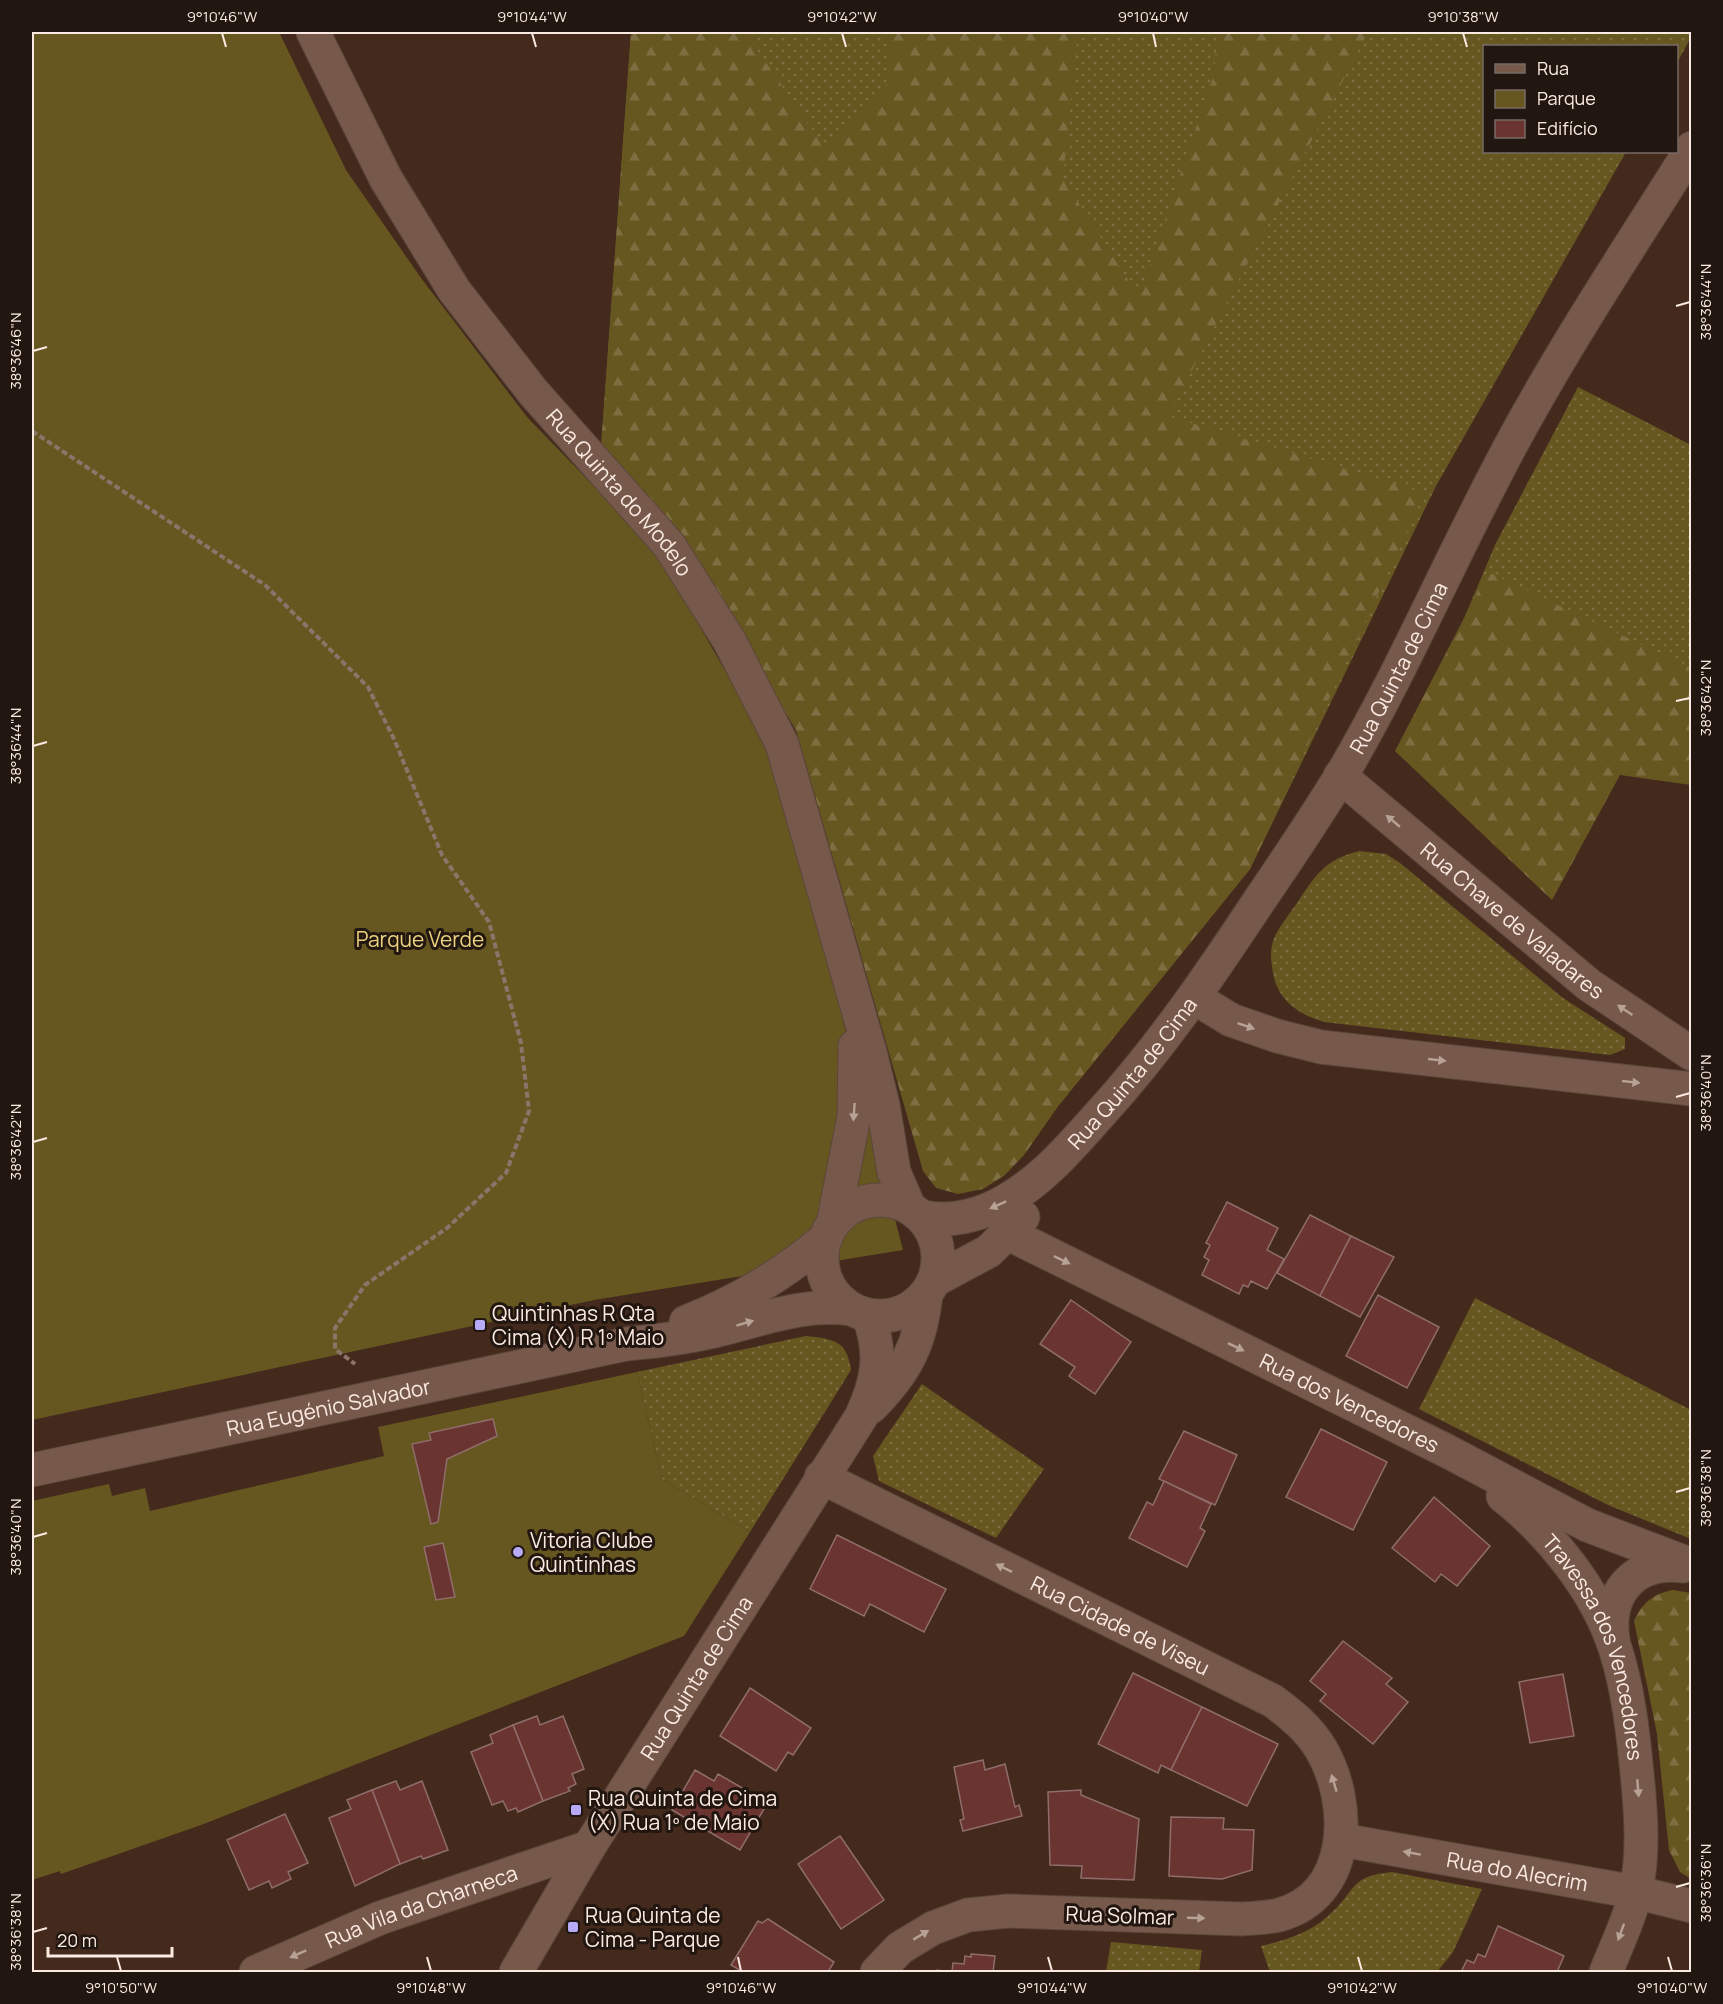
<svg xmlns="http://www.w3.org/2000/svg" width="1723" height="2004" font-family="Manrope,sans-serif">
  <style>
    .grass { fill: url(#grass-dots) }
    .forest { fill: url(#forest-firs) }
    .park { fill: #665721 }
    .building { fill: #6a3431; stroke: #8f6d6b; stroke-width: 1.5 }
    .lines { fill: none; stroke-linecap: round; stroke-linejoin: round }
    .minor-casing { stroke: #5b463b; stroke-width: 35 }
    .path { stroke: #8a756a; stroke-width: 4; stroke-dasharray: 6 3; stroke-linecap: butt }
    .minor { stroke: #76594b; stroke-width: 33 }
    .oneway { fill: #b8a296 }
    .ticks { fill: none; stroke: #fbeae2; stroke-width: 2 }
    .poi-dot { fill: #b7abf8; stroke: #211610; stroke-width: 2 }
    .labels { text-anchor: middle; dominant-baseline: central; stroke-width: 6; stroke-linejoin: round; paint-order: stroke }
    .street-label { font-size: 21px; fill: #fbeae2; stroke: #211610 }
    .park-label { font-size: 21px; fill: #ebd27e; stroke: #211610 }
    .poi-label { font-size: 21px; fill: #fbeae2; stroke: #211610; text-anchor: start }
    .neatline { fill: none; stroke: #fbeae2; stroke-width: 2 }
    .ticks-label { font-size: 15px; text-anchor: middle; fill: #fbeae2 }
  </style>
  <defs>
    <pattern id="grass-dots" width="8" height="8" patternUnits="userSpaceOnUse" patternTransform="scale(1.5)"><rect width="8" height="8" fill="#665721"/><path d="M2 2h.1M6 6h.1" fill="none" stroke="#7d6f41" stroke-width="1.8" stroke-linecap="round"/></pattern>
    <pattern id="forest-firs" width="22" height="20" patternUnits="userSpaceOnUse" patternTransform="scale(1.5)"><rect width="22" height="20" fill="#665721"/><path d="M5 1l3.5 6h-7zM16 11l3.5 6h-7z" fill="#7d6f41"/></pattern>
  </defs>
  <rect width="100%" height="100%" fill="#432a1d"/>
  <!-- grass -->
  <g class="grass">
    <path d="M631,32H1691V37L1677,63L1676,46H1484V152H1626L1436,486L1250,869L1059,1105L919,1142L796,730L686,539L601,448Z"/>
    <path d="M1578,387L1691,445V768L1428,704L1495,545Z"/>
    <path d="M1359,851L1386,854L1400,863L1563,998L1625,1038V1049L1610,1055L1324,1022C1295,1013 1275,998 1272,966C1270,955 1271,943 1276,934C1282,923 1290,913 1297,903C1316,875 1324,860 1359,851Z"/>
    <path d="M1475,1298L1691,1410V1539L1608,1505L1419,1409Z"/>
    <path d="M806,1336C833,1339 847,1340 851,1370L750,1532L662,1479L637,1372Z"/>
    <path d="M922,1384L1044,1469L996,1538L879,1481L873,1456Z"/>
    <path d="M1392,1872L1482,1889L1453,1952L1437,1972H1270L1261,1946C1286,1940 1310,1933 1329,1915C1357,1891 1348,1876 1392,1872Z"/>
    <path d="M1111,1942L1202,1950L1199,1972H1106Z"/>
  </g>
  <!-- forest -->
  <g class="forest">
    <path d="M631,32H745L824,147L886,91L888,32H1078L1063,179L1139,297L1214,75L1217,32H1368L1168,416L1425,493L1250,869L1059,1105L1024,1155L1005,1175L983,1189L958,1194L936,1188L923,1171L796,730L686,539L601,448Z"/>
    <path d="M1488,572L1691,668V785L1620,775L1552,900L1395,751Z"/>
    <path d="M1673,1590L1691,1593V1879L1680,1872L1669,1850L1657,1734L1634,1621C1643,1602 1653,1594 1673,1590Z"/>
  </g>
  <!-- park -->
  <g class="park">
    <path d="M32,32H279L346,170L421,278L527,417L656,550L774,756L903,1250L594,1300L32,1420Z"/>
    <path d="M637,1372L662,1479L750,1532L684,1636L201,1825L61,1874L60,1871L32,1880V1501L109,1484L112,1496L145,1488L150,1511L384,1456L378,1427Z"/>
  </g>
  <!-- building -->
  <g class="building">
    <path d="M1227,1202L1278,1228L1267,1250L1284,1259L1267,1289L1251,1281L1248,1287L1243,1285L1239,1294L1202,1275L1209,1260L1204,1257L1210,1245L1206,1243Z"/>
    <path d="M1310,1215L1351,1236L1320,1296L1277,1273Z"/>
    <path d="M1351,1236L1394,1257L1360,1317L1320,1296Z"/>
    <path d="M1378,1295L1439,1327L1407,1388L1346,1356Z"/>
    <path d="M1071,1300L1131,1342L1095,1394L1069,1376L1075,1367L1040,1344Z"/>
    <path d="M493,1419L497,1436L447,1459L438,1522L431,1524L412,1444L431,1440L429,1433Z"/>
    <path d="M1321,1429L1387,1462L1353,1530L1286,1497Z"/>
    <path d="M1184,1431L1237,1455L1215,1505L1159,1479Z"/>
    <path d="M1164,1481L1211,1504L1200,1528L1205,1531L1187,1567L1129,1538L1147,1502L1153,1505Z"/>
    <path d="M1434,1497L1490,1546L1457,1586L1441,1574L1435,1582L1392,1548Z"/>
    <path d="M837,1535L946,1589L924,1632L870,1604L864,1616L810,1589Z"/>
    <path d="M443,1543L455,1597L436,1600L424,1547Z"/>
    <path d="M1343,1641L1392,1678L1386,1684L1408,1702L1373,1744L1320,1701L1326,1694L1310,1681Z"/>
    <path d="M1133,1673L1202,1707L1171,1770L1161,1765L1158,1773L1098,1744Z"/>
    <path d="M1563,1674L1574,1736L1530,1743L1519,1682Z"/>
    <path d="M750,1688L811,1728L793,1755L788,1752L776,1771L720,1736Z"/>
    <path d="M1202,1707L1278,1744L1247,1806L1171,1770Z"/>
    <path d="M537,1716L540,1725L563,1716L584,1769L572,1774L576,1784L568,1788L570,1791L543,1801L513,1725Z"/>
    <path d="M513,1725L543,1801L518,1812L516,1808L508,1811L503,1801L492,1805L471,1752L493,1743L490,1735Z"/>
    <path d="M983,1760L985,1770L1005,1764L1015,1807L1019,1805L1022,1816L963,1831L960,1820L964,1819L954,1767Z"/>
    <path d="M695,1770L714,1781L718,1774L746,1790L742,1797L764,1809L740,1850L672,1810Z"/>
    <path d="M396,1781L400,1790L422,1781L448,1850L423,1859L421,1856L400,1864L372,1790Z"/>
    <path d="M372,1790L400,1864L355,1886L329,1818L351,1809L347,1800Z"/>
    <path d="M1081,1790V1795L1139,1819L1134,1880L1081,1878L1082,1866L1050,1865L1048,1792Z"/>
    <path d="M285,1814L308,1863L288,1872L291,1879L272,1888L269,1881L249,1890L227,1840Z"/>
    <path d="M1171,1817L1224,1818L1223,1829L1254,1830L1252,1870L1222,1879L1169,1876Z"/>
    <path d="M840,1836L884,1900L841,1929L798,1864Z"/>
    <path d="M768,1919L834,1962L828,1972H743L731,1965L758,1921L762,1923Z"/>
    <path d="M1498,1926L1564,1956L1557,1972H1461L1467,1960L1474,1963L1478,1954L1485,1957Z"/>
    <path d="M971,1954L995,1956L993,1972H937V1970L952,1972L953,1963L964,1964L965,1956L971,1957Z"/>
  </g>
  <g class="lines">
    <!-- minor casing -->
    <g class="minor-casing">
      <g id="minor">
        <path id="s1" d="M313,32L386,179L454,290L533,392L669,545L730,642L782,744L870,1052L883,1105L894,1172L909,1207"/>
        <path id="s2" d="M1340,776L1589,985L1692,1054"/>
        <path d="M1195,998L1231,1020L1277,1036L1321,1047L1692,1089"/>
        <circle cx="880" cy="1258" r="58"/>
        <path id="s3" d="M923,1217C951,1223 982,1215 1007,1200C1045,1178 1072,1145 1101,1113C1161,1047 1210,975 1259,901C1287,860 1315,818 1341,776C1410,659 1461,532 1528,414C1579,323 1637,236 1692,148"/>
        <path d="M833,1224L854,1117L855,1046"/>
        <path id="s4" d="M1009,1234L1447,1451L1587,1525L1692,1565"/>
        <path d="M935,1280L989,1251L1023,1217"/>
        <path d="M686,1322C737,1302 784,1274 826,1238"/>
        <path d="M871,1407C906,1372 921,1343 926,1294"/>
        <path id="s5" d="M32,1470L626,1344C660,1341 693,1337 726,1328C770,1317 806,1303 852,1309"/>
        <path id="s6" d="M821,1477L1273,1701C1292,1715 1308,1728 1321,1749C1353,1804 1352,1895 1279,1915C1267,1918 1254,1918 1242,1919L1008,1911L968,1915L933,1928L900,1948L877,1972"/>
        <path id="s7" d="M1503,1496C1550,1533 1596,1590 1615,1648C1628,1688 1633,1732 1637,1773C1641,1812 1644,1853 1636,1891C1630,1919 1616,1946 1606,1972"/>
        <path d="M1613,1640C1606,1593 1634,1560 1683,1566"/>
        <path id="s8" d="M1342,1840L1635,1892L1692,1906"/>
        <path id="s9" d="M256,1972L380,1918L589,1847"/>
        <path id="s10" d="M516,1972L589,1847L861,1417C878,1381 883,1352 868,1315"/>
      </g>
    </g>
    <!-- path -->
    <path class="path" d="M32,431L265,585L368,687L394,739L442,855L489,922L521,1043L529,1111L506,1173L447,1228L365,1285L335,1328V1349L355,1364"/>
    <!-- minor -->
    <use href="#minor" class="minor"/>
  </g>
  <!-- one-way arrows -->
  <defs><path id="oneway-solid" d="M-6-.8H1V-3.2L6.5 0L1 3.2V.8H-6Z" transform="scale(1.5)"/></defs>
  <g class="oneway">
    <use href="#oneway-solid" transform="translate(1393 821) rotate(-140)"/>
    <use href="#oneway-solid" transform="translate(1625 1010) rotate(-146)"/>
    <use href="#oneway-solid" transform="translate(1246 1026) rotate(19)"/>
    <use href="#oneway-solid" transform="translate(1437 1060) rotate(6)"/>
    <use href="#oneway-solid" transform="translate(1631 1082) rotate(6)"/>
    <use href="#oneway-solid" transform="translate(854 1112) rotate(94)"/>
    <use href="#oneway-solid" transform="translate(998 1205) rotate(156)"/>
    <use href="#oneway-solid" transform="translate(1062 1260) rotate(26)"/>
    <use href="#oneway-solid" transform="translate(745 1323) rotate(-17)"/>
    <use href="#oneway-solid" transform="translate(1236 1347) rotate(26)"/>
    <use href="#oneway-solid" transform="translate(1004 1568) rotate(-154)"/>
    <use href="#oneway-solid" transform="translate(1334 1783) rotate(-107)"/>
    <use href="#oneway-solid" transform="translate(1638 1788) rotate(85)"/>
    <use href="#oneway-solid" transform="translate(1412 1853) rotate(-170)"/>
    <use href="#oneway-solid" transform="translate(1196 1918) rotate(2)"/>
    <use href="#oneway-solid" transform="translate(1621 1932) rotate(110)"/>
    <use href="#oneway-solid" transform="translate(921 1935) rotate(-31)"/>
    <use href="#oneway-solid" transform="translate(298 1954) rotate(156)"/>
  </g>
  <!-- ticks -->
  <path class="ticks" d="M222,33L226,47M532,33L536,47M842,33L846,47M1153,33L1156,47M1463,33L1467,47M1676,306L1690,302M33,351L47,347M1676,701L1690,698M33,746L47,742M1676,1097L1690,1093M33,1142L47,1138M1676,1492L1690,1488M33,1537L47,1533M1676,1887L1690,1883M33,1932L47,1928M117,1957L121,1971M427,1957L431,1971M738,1957L741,1971M1048,1957L1052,1971M1358,1957L1362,1971M1668,1957L1672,1971"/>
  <!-- markers -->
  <g class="poi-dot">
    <rect x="474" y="1319" width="12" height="12" rx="3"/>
    <circle cx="518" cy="1552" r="6"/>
    <rect x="570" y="1804" width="12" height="12" rx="3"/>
    <rect x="567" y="1921" width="12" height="12" rx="3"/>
  </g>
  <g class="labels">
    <!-- street labels -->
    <g class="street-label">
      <text stroke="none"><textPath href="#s1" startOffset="556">Rua Quinta do Modelo</textPath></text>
      <text stroke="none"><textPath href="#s3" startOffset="753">Rua Quinta de Cima</textPath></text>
      <text stroke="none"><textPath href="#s2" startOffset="225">Rua Chave de Valadares</textPath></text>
      <text stroke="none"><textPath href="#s3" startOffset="267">Rua Quinta de Cima</textPath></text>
      <text stroke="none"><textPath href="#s4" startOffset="380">Rua dos Vencedores</textPath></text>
      <text stroke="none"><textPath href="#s5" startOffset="303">Rua Eugénio Salvador</textPath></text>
      <text stroke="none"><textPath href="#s6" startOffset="334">Rua Cidade de Viseu</textPath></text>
      <text stroke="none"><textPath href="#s7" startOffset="183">Travessa dos Vencedores</textPath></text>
      <text stroke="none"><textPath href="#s10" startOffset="345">Rua Quinta de Cima</textPath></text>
      <text stroke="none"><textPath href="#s8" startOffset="178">Rua do Alecrim</textPath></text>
      <text stroke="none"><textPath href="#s9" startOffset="178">Rua Vila da Charneca</textPath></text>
      <text transform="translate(1120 1915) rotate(2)">Rua Solmar</text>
    </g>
    <!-- park labels -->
    <g class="park-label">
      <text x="420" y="939">Parque Verde</text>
    </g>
    <!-- poi labels -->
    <g class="poi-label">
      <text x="492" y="1313">Quintinhas R Qta<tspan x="492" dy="24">Cima (X) R 1º Maio</tspan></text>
      <text x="530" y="1540">Vitoria Clube<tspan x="530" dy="24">Quintinhas</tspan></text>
      <text x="588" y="1798">Rua Quinta de Cima<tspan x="588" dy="24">(X) Rua 1º de Maio</tspan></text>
      <text x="585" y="1915">Rua Quinta de<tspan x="585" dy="24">Cima - Parque</tspan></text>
    </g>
  </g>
  <!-- border -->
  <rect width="1723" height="2004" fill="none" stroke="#211610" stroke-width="66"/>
  <!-- legend -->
  <rect x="1483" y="45" width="195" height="108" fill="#211610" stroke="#786b64" stroke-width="1.5"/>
  <rect x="1495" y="64" width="30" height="9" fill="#76594b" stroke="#786b64" stroke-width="1.5"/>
  <text x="1537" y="75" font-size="18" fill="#fbeae2">Rua</text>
  <rect x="1495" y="90" width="30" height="18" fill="#665721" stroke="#786b64" stroke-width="1.5"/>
  <text x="1537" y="105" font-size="18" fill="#fbeae2">Parque</text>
  <rect x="1495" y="120" width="30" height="18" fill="#6a3431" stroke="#786b64" stroke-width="1.5"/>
  <text x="1537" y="135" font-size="18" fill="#fbeae2">Edifício</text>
  <!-- scale -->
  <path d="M48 1947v9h124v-9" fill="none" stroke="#fbeae2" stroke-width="3"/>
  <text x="57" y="1947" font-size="18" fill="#fbeae2" stroke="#211610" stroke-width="4.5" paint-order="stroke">20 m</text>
  <rect x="33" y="33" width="1657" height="1938" class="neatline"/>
  <g class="ticks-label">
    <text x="222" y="22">9°10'46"W</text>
    <text x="532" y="22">9°10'44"W</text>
    <text x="842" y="22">9°10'42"W</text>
    <text x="1153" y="22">9°10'40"W</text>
    <text x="1463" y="22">9°10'38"W</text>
    <text transform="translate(1706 302) rotate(-90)" y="5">38°36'44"N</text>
    <text transform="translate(16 351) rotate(-90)" y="5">38°36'46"N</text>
    <text transform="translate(1706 698) rotate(-90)" y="5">38°36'42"N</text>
    <text transform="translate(16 746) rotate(-90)" y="5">38°36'44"N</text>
    <text transform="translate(1706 1093) rotate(-90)" y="5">38°36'40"N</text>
    <text transform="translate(16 1142) rotate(-90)" y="5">38°36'42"N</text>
    <text transform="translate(1706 1488) rotate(-90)" y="5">38°36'38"N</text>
    <text transform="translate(16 1537) rotate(-90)" y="5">38°36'40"N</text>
    <text transform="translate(1706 1883) rotate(-90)" y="5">38°36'36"N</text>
    <text transform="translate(16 1932) rotate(-90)" y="5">38°36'38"N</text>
    <text x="121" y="1993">9°10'50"W</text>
    <text x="431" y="1993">9°10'48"W</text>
    <text x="741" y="1993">9°10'46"W</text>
    <text x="1052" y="1993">9°10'44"W</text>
    <text x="1362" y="1993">9°10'42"W</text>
    <text x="1672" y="1993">9°10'40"W</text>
  </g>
</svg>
